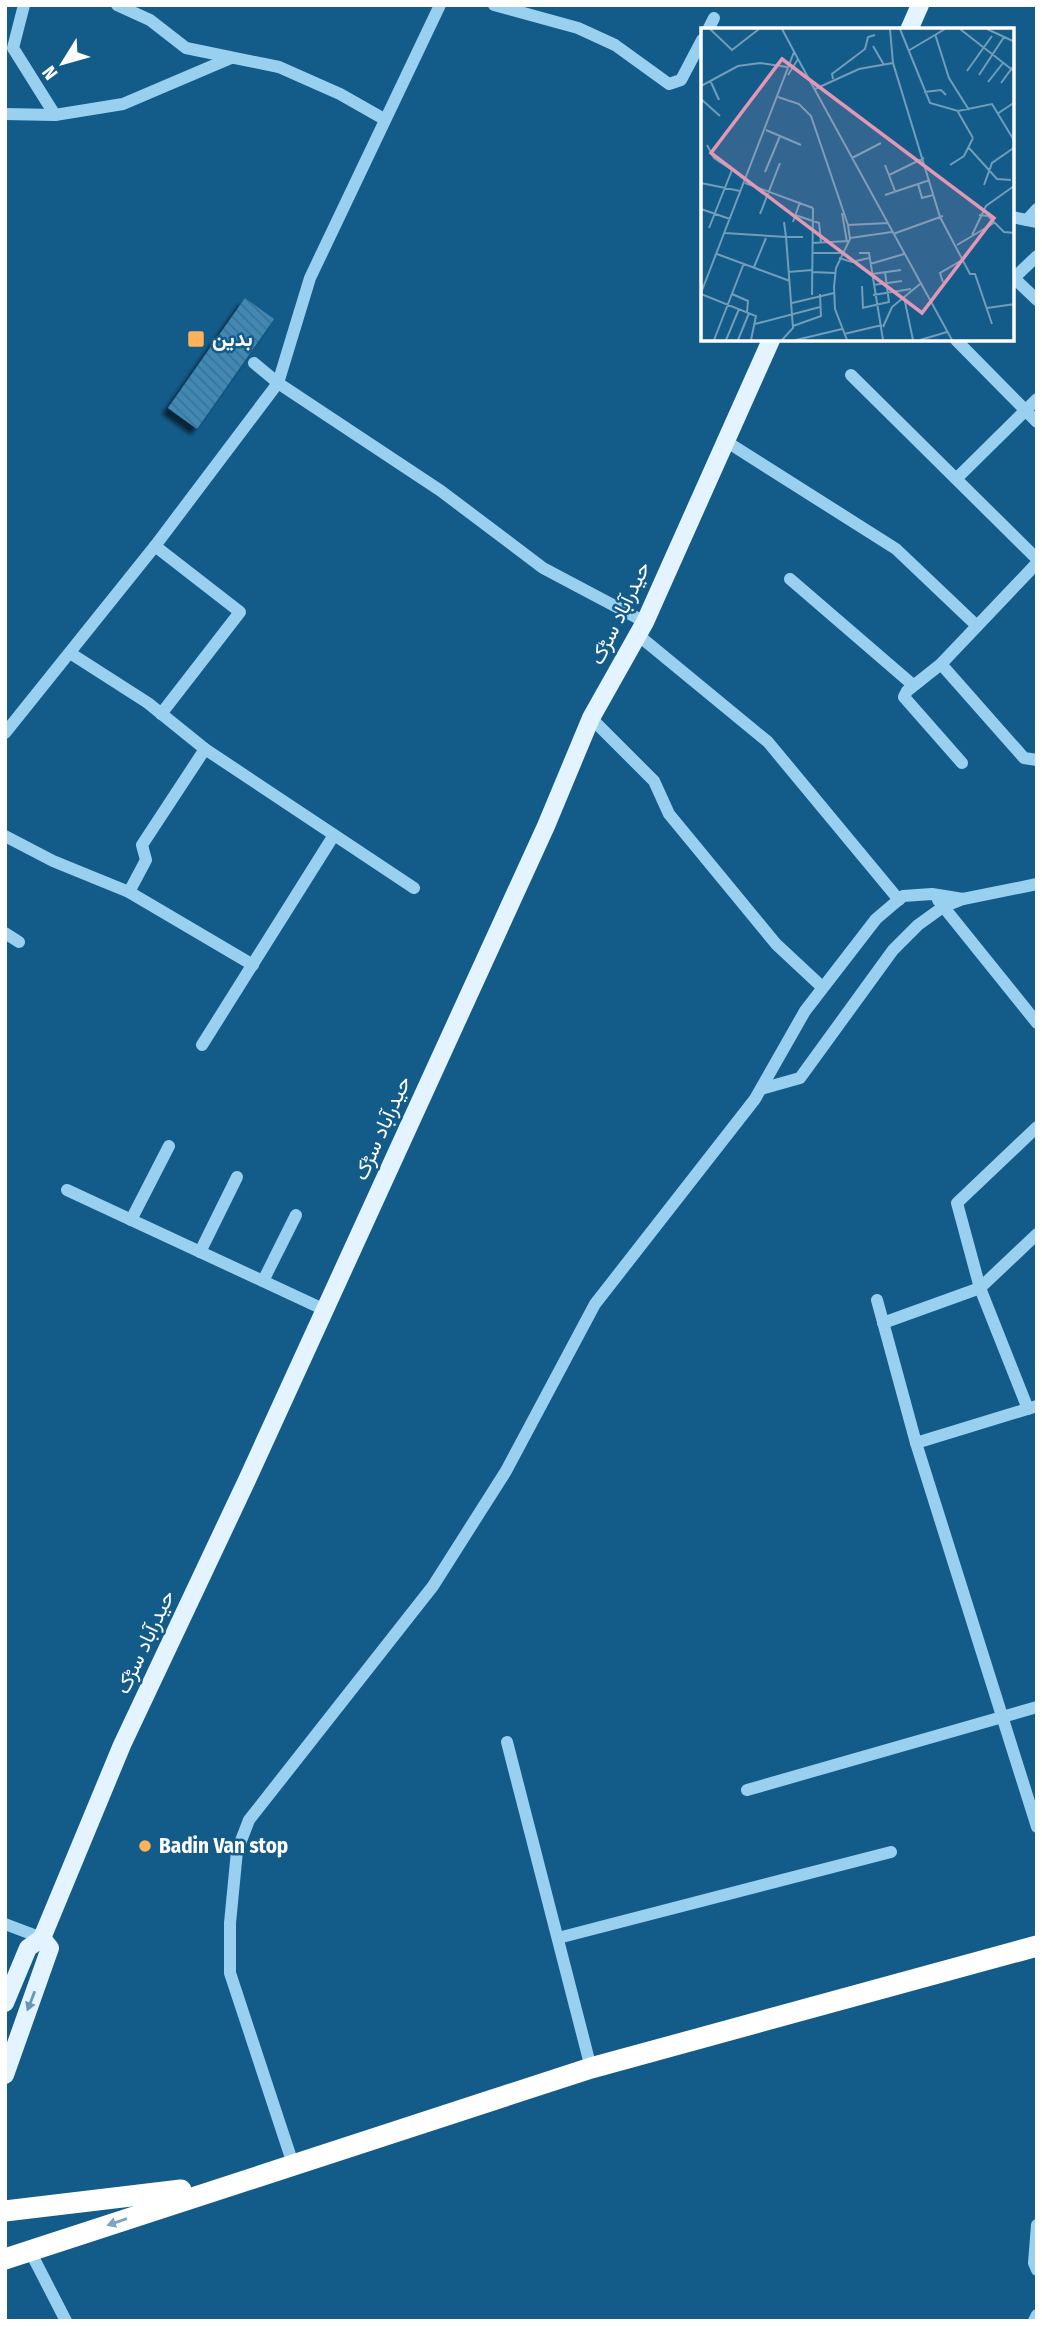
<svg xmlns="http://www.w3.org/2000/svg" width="1042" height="2326" font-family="'Fira Sans Condensed',Vazirmatn,sans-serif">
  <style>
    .building { fill: url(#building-back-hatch); filter: url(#shadow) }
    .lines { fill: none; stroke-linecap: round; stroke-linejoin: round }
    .minor { stroke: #99d0f0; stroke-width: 12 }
    .major { stroke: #e3f3ff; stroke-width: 18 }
    .highway { stroke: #fff; stroke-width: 21 }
    .oneway { fill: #6698b9 }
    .oneway2 { fill: #7da5bf }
    .poi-dot { fill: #ffb259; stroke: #135c8a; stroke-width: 2.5 }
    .labels { text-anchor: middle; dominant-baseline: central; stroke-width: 5; stroke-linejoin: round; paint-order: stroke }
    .poi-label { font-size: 21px; font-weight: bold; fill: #fff; stroke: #135c8a; text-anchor: start }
    .street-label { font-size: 21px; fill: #fff; stroke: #135c8a }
    .inset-road { fill: none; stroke: #719db9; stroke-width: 2 }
    .view { fill: #e497b5; fill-opacity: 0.15; stroke: #e497b5; stroke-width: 3.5 }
    .inset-edge { fill: none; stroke: #fff; stroke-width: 3.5 }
  </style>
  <defs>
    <pattern id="building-back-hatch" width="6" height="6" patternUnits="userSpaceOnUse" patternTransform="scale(1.75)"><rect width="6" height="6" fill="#3f89b6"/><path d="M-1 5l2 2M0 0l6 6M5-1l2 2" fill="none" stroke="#44718c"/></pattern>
    <filter id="shadow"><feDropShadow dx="-6" dy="6" stdDeviation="2" flood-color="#0009"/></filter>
  </defs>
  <rect width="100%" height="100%" fill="#135c8a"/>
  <!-- building -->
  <path class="building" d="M245,298L274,319L197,429L168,408Z"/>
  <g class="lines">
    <!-- minor -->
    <g class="minor">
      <path d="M24,5L13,48L55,115"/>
      <path d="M117,5L150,20L186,48L279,67L340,94L384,119"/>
      <path d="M494,5L578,28L615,45L669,84L681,80L702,40"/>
      <path d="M708,30L714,18"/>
      <path d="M5,114L55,115L123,104L231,58"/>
      <path d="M1012,217L1037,222"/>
      <path d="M1027,220L1037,209"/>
      <path d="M1012,276L1037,300"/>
      <path d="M1012,280L1037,256"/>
      <path d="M956,340L1037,422"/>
      <path d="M254,363L278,383L441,491L543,568L645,622"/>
      <path d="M851,375L1037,559"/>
      <path d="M724,440L896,549L977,626"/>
      <path d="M957,478L1037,399"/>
      <path d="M155,546L240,612L161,714"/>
      <path d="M790,579L913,685"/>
      <path d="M638,635L768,742L899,900"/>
      <path d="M70,653L148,703L205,749L414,888"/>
      <path d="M941,664L1024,758L1037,760"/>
      <path d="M591,718L654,781L669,814L776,944L821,986"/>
      <path d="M5,733L155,546L278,383L310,278L440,5"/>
      <path d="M962,763L904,697L907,691L941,664L1037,563"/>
      <path d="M5,836L53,861L129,892L253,965"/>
      <path d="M129,892L146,860L142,845L205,749"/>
      <path d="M938,900L1037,1023"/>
      <path d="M5,933L19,942"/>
      <path d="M202,1045L334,835"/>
      <path d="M761,1089L800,1078L893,950L918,925L943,907L963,899"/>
      <path d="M67,1190L325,1310"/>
      <path d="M131,1220L169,1146"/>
      <path d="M200,1252L237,1177"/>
      <path d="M263,1281L296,1215"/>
      <path d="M877,1300L916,1443L1037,1827"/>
      <path d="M883,1323L980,1288L1037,1234"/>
      <path d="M1028,1409L980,1288L957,1203L1037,1127"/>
      <path d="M916,1443L1037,1406"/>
      <path d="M507,1742L591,2068"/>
      <path d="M747,1790L1037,1707"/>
      <path d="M5,1924L42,1938"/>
      <path d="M558,1938L891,1852"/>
      <path d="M294,2167L230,1973V1923L237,1851L249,1820L433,1586L506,1471L595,1304L755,1099L805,1011L876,919L903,896L932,894L963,899L1037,884"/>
      <path d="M1037,2225L1034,2263L1037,2270"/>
      <path d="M30,2251L66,2321"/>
      <path d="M1034,2321L1037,2315"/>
    </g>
    <!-- major -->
    <g class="major">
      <path d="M909,30L920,5"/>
      <path d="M5,2003L28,1948L42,1938L122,1745L247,1480L546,826L591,718L645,622L771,340"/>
      <path d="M5,2075L50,1948L42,1938"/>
    </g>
    <!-- highway -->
    <g class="highway">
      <path d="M5,2211L181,2190"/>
      <path d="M5,2259L591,2068L1037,1946"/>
    </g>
  </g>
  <!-- one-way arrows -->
  <defs><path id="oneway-solid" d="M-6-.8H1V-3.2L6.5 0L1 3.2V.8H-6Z" transform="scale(1.75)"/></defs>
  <use class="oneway" href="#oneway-solid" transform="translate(31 2001) rotate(111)"/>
  <use class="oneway2" href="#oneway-solid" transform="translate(117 2222) rotate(161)"/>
  <!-- markers -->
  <g class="poi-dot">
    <rect x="187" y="330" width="18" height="18" rx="3.5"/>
    <circle cx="145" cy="1846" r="7"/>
  </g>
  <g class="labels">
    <!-- poi labels -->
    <g class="poi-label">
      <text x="212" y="339">بدين</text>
      <text x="159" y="1846">Badin Van stop</text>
    </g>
    <!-- street labels -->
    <g class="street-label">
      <text transform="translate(620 613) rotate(-64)">حیدرآباد سڑک</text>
      <text transform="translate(382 1128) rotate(-66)">حیدرآباد سڑک</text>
      <text transform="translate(145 1642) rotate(-65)">حیدرآباد سڑک</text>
    </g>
  </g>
  <!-- overview -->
  <g transform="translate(701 28)">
    <rect width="313" height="313" fill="#135c8a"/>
    <path class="inset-road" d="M9,1L31,22L58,1M81,1L97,31L87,47M189,1L192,35M199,1L229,75L257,83L291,76L314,114M259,1L314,44M286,1L314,14M234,6L248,50L268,82M172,18L183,37M207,23L244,1M97,31L251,312M266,43L291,8M278,47L303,9M132,51L131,46L164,21L167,9L174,7M9,52L18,72M287,54L302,35M300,55L314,36M0,58L37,38L59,35L86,39M114,61L158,41L192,35L239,189L269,246H274L291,296M223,64L240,62L245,67M77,69L98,76L110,88L147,197L149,211L135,240L133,259L134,281L146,312M0,71L19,88M257,84L272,110M296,86L314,74M65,102L100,117M6,117L13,130L31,142L8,200M268,120L296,151L310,152M151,130L180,115M184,137L194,163M249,137L263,128L272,110M64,144L79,108M188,147L223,130M0,155L39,163M44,155L112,180M217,156L221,170L232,167M283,157L291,135L314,119M184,167L229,152M0,181L29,191M141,185L146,214M59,186L79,135M94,187L118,195L120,214M278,187L287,188L303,204L314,205M83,194L85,209H102M92,194L99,174M147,197L187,195M24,205L85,209L92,300L81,312M192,206L242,188M271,207L285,178L313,158M149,210L191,204M111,215L148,213M256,217L293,195M111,225H141M158,225H168L182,312M16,226L89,253M138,230L151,234L168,230M169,236L203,226M53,239L65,210M87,244L111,242M111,244L134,245M171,246L200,242M242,254L239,245L263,231M172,257L201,253M161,258L162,280M0,265L93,24M0,266L55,288L50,312M31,266L47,273L46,284M111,267L112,180M172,267L210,261M203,269L212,312M91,275L133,265M161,280L188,274L184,244M286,280L314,276M54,296L119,279M92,298L120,288L119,266M182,299L191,279L219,256M143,306L181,297M13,312L43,235M25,312L38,281M37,312L48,285M95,312L141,301M219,312L246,304"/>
    <path class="view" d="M81,31L293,190L221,285L10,125Z"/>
    <rect width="313" height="313" class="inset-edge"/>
  </g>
  <!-- border -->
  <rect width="1042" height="2326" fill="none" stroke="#ffffff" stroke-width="14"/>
  <!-- north arrow -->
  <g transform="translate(63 63) rotate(233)" stroke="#135c8a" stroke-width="5" paint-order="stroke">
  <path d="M0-5L12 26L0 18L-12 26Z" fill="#ffffff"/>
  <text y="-10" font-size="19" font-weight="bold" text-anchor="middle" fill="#ffffff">N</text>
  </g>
</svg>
